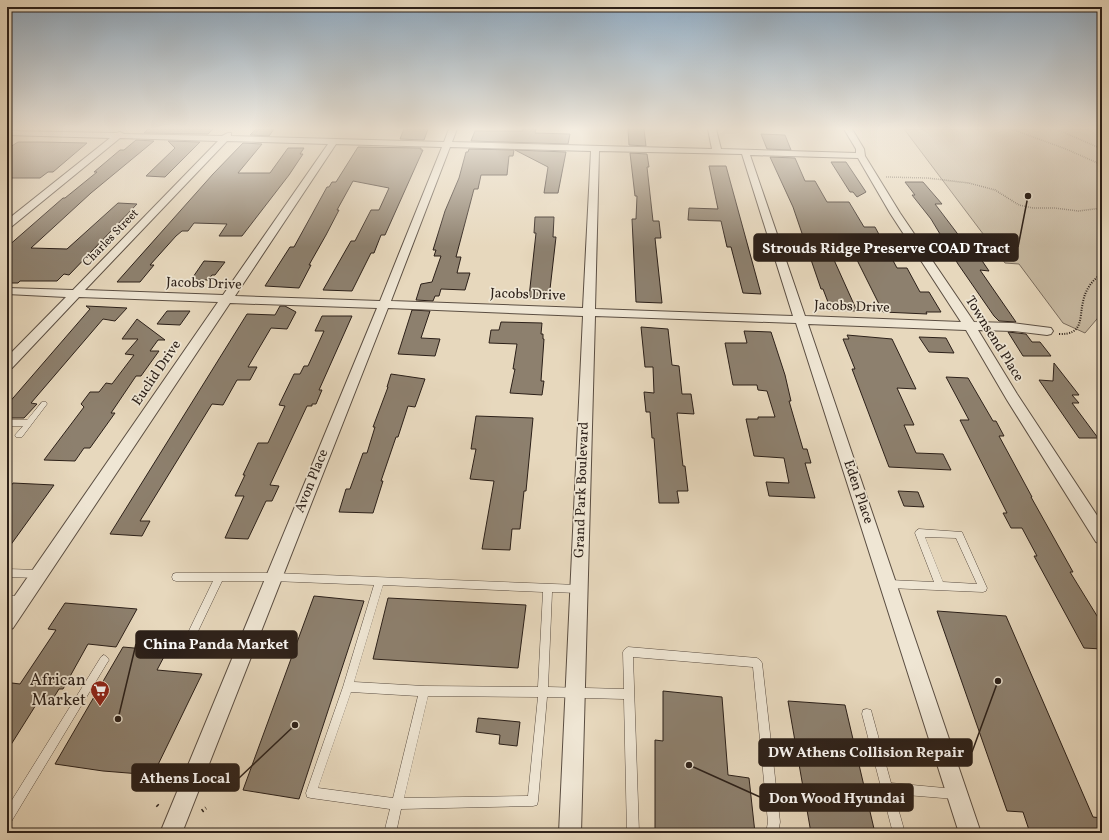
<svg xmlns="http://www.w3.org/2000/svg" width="1109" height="840" font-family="Vollkorn,serif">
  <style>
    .green { fill: #c7b9a1; stroke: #7a6c5d }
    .building { fill: #8d806e; stroke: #2c2019 }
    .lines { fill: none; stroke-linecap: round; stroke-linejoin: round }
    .service-casing { stroke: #5b4e42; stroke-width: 1 }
    .minor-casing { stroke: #5b4e42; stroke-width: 2 }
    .path-far2 { stroke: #2c2019; stroke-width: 1.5; stroke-dasharray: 0.5 1.5; stroke-linecap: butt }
    .path-far1 { stroke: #2c2019; stroke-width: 2; stroke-dasharray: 1 1.5; stroke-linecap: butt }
    .path { stroke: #2c2019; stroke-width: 3.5; stroke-dasharray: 1.5 3; stroke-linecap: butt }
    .service { fill: #efe6d4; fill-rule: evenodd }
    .minor { fill: #efe6d4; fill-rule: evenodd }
    .labels { text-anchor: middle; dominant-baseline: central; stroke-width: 3.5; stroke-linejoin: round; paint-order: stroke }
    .far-street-label { font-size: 12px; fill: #2c2019; stroke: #efe6d4 }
    .street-label { font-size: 14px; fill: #2c2019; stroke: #efe6d4 }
    .near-poi-label { font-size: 17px; fill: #2c2019; stroke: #efe6d4; text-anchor: end }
    .leader { fill: none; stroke: #2c2019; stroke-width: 1.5 }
    .callout-dot { fill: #2c2019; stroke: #efe6d4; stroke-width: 1.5 }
    .callout { fill: #2c2019; stroke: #2c2019; stroke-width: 1.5 }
    .callout-label { font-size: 15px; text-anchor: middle; font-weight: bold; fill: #fff }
  </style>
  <rect width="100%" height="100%" fill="#e7d8bd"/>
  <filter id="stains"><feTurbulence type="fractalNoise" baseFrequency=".005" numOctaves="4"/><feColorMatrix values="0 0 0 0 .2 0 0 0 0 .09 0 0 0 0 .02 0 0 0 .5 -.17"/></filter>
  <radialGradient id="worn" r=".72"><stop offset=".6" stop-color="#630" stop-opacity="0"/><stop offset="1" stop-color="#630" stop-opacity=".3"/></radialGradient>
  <!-- green -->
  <path class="green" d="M904,129H1102V313L1085,333L1063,323L1019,264L1005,263Z"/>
  <!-- building -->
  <g class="building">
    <path d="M148,129H213L208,134L144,133Z"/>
    <path d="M256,129H274L269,136L250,135Z"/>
    <path d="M404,129H428L424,140L400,139Z"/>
    <path d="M523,129H536L535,133L570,134L568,144L471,141L475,131H523Z"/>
    <path d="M628,129H644L646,146L629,145Z"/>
    <path d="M761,134L785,135L791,150L767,149Z"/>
    <path d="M136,140L154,141L91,193L31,248L67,249L118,203L137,204L69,275L64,274L57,281H20L18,283H7V247L63,198H65L97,172H94L120,150H124Z"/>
    <path d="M168,141L200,142L165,177L146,176L175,148Z"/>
    <path d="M18,142H42L87,143L53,172H48L40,178H7V149Z"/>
    <path d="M243,143L262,144L238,173H270L288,148H304L300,154H303L289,175L242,236H219L227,224L194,223L188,231H182L176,236L150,265H154L140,282H117L213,174Z"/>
    <path d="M358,147L421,148V150H423L385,235H381L374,253H371L352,291L323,290L351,241H355L371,210H379L389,188L353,181L337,210H339L326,235L309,265H311L299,288L265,286L290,247H294L327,187H329L332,182H336Z"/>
    <path d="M469,149L514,150L513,156H509L507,175H481L478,189H474L456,257H461L457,273H470L465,290L441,289L439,296H435L433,301L416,300L421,284L432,282L441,256H434L436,250H433L445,211L459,178L466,152H468Z"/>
    <path d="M515,150L566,152L558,193H544L548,167Z"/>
    <path d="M630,153L647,154L649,167H647L653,221H659L661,238H655L662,303L636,302L632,219H636L637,196H635Z"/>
    <path d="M770,157L795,158L805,181H815L827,202H849L864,227H875L897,268H907L920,292H929L941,312H926L927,314L883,312L848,242L830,251L857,311L831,310L823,289H821L793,207Z"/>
    <path d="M831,162H846L866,192L857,197L853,192H850Z"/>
    <path d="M709,166H726L761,294L743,293L731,247H727L721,221L688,220L689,208L718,209Z"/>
    <path d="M905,182H923L942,204H935L960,237H966L989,271L980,270L1016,322L999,321L994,316L958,264L931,219L912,195H915Z"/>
    <path d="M535,217H554L553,237H556L549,298L529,297L536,233H534Z"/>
    <path d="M204,261L225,262L215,275H212L208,280H191Z"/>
    <path d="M86,306L127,308L115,321L103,319L31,403L37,404L24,418H7V405L90,309Z"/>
    <path d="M280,306H285L296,312L287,329L271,328L248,367H257L250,380H237L223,405L212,404L140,521H150L142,536L110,534L247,314L275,315Z"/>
    <path d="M412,310L430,311L421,338L440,339L435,356L398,354Z"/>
    <path d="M167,311H190L180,325L157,324Z"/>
    <path d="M322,316H352L319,390H322L316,404H312V406H307L270,485L279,486L272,501H266L248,539L225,538L244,496H235L245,475H243L258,443H268L285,406L279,405L294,374H300L304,366H308L324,331H315Z"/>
    <path d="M137,319L165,340H158L150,351H159L141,376H136L111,413H115L90,448H84L75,461L44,460L84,407L81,404L90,392H99L106,383L112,384L134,355L125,354L138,339H122Z"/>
    <path d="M501,322L542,323L541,334H543V339H544L541,381H544L542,395L510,393L515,369H513L517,344L489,343L491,330H499Z"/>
    <path d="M641,327L668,329L672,365L679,366L682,394H691L694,414L677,413L683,466H685L688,491H677L679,503H659L654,438H652L650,412H646L644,392L654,393L653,367H645Z"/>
    <path d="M744,331L771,332L785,375L791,401H789L803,449H807L811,463H805L815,498L769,496L766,482L789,483L784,458L754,456L746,419H758V417H775L767,391L758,390L757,385H733L725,343H747Z"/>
    <path d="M1008,332L1026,334L1032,342H1040L1051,356H1023Z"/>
    <path d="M847,335L892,339L916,389L897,388L914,425H904L916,453L943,454L951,470L889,467L852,369H855L843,339H849Z"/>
    <path d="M919,337L946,338L954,353L929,352Z"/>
    <path d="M1054,363L1079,395H1072L1079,403H1072L1098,438H1079L1039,380L1053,381Z"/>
    <path d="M391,374L425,379L415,407L408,406L398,437H396L381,481H383L373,513L339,512L346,489H350L363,453H367L375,427H373L388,387H387Z"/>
    <path d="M946,377L968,378L993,421H996L1004,436H999L1032,497H1031L1073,572H1070L1102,624V649L1084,648L1034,556H1037L1022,528H1011L1003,513H1007L960,420H969Z"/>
    <path d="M476,416L533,418L526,491H524L520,529H512L510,550L482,549L494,481L470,479L476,449H471Z"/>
    <path d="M13,483L54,485L7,550V491Z"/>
    <path d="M898,491L918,492L924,507L904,506Z"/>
    <path d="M314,596L364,601L299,799L243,790Z"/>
    <path d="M388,598L526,605L518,668L373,659Z"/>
    <path d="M65,603L137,609L116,647L88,644L63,689H59L51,702L39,700L7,751V691L12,683L20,684L56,630L48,629Z"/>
    <path d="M937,611L1006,616L1093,817L1102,818V833H1030L1023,812L1007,811Z"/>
    <path d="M123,647L167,651L157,670L202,674L153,775L103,771L55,764Z"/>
    <path d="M663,691L722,697L728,775L749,778L755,833H655V740L663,741Z"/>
    <path d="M788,701L845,705L875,833H811Z"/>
    <path d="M478,718L520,722L517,746L499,744L500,735L476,732Z"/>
  </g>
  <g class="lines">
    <!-- service casing -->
    <g class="service-casing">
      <g id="service">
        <path d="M42,402H46L47,404L22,437H16L15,435L23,426H7V420H27Z"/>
        <path d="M919,529L962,532L987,588L986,591L983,592L889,588L886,587L885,584L886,581L889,580L934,582L915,533L916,531ZM925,537L956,538L977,584L943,582Z"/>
        <path d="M7,569L39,570L42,571L43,574L42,577L39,578L7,577Z"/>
        <path d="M176,573H273L578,585L581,586L582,589L581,592L578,593L552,592L548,687L624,689L623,652L625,649L628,647L757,658L760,660L762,663L780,822L778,833H766L768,822L753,667L633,657L639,833H627L624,699L547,697L538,801L537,805L533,806L401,809L396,833H384L390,809L311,798L307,797L306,793L343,687L374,585L273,581H222L190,648L187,650L184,648L182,645L213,581H176L173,580L172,577L173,574ZM383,585L543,592L538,687L424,686L354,682ZM351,692L418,696L393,798L318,788ZM428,696L538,697L528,796L404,798Z"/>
        <path d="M7,595L25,597L26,600L25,603L22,604L7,603Z"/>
        <path d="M104,655L107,657L109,660L107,663L11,822L7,824V808L101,657Z"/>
        <path d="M867,709L871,710L872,714L891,783L955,789L959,790L960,794L959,798L955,799L894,794L905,833H893L862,714L863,710Z"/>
      </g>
    </g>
    <!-- minor casing -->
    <g class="minor-casing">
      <path id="minor" d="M449,129H457L452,142L712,149L708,129H716L721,149L856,153V149L844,129H852L864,149L865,156L900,213L974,322L1013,323L1051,328L1053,331L1051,334L1047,335L1013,331L978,330L1017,394L1102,523V544L1096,542L1007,400L966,330L808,324L981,833H959L796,323L595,316L581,833H559L583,316L388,308L182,833H160L377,308L230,303L13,628L7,631V607L218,302L79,297L12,368L7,369V357L66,297L7,294V288L73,290L218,141L120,138L11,227L7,228V220L110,138L7,135V131L116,133L120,132L124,134L222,136L228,133H231V136L444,142ZM227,141L328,144L223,295L85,290ZM336,144L442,147L380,301L235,296ZM450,147L591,151L583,308L391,301ZM599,151L742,154L793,316L595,309ZM750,155L858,158L890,213L961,322L805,316Z"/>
    </g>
    <!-- path-far2 -->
    <g class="path-far2">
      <path d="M1011,129L1066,149L1102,165"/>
      <path d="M1056,129L1102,149"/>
      <path d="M886,177L927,178L969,183L995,190L1019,205L1033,208H1054L1078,211L1102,208"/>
    </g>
    <!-- path-far1 -->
    <path class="path-far1" d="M1059,334C1084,335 1079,318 1083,302C1085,290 1092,280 1102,274"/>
    <!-- path -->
    <g class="path">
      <path d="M157,805L159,807"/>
      <path d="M202,811L206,808"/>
    </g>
    <!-- service -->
    <use href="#service" class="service"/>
    <!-- minor -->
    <use href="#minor" class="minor"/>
  </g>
  <!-- sky -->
  <linearGradient id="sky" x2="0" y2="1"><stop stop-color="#8ea9c0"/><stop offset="0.52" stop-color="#f4ede1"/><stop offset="1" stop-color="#f4ede1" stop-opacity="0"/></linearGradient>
  <rect width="1109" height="247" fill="url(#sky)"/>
  <!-- icons -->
  <defs>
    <g id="supermarket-pin" transform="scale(1)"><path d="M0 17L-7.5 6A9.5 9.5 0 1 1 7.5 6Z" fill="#8f2418" stroke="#efe6d4"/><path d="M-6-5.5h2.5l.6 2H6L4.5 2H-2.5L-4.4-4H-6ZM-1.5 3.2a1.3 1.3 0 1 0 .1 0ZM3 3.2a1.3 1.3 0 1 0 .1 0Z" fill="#fff"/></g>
  </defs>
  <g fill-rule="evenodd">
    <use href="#supermarket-pin" x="100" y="690"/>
  </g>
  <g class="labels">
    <!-- far-street labels -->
    <g class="far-street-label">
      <text transform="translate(111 238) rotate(-46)">Charles Street</text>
    </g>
    <!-- street labels -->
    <g class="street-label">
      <text transform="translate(204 284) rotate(2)">Jacobs Drive</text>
      <text transform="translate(528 295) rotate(2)">Jacobs Drive</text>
      <text transform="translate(852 307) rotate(2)">Jacobs Drive</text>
      <text transform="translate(994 339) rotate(58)">Townsend Place</text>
      <text transform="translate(157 373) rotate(-56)">Euclid Drive</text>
      <text transform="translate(312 481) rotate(-68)">Avon Place</text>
      <text transform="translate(582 490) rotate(-88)">Grand Park Boulevard</text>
      <text transform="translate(858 492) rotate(71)">Eden Place</text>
    </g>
    <!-- near-poi labels -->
    <g class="near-poi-label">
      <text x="86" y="680">African<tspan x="86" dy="20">Market</tspan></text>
    </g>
  </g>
  <!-- callouts -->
  <path class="leader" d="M1028 196L1018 247M118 719L136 644M998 681L972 752M295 725L239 778M689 765L760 797"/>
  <g class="callout-dot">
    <circle cx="1028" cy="196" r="4"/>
    <circle cx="118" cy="719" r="4"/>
    <circle cx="998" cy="681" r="4"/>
    <circle cx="295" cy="725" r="4"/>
    <circle cx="689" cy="765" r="4"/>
  </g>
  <g class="callout">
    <rect x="754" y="234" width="264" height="27" rx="4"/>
    <rect x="136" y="631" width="161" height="27" rx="4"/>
    <rect x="759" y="739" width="213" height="27" rx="4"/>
    <rect x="132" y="764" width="107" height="27" rx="4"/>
    <rect x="760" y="784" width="153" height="27" rx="4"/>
  </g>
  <g class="callout-label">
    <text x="886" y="253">Strouds Ridge Preserve COAD Tract</text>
    <text x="216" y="649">China Panda Market</text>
    <text x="866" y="757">DW Athens Collision Repair</text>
    <text x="185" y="783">Athens Local</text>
    <text x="837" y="803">Don Wood Hyundai</text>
  </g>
  <!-- margin -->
  <rect width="1109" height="840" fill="none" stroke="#e7d8bd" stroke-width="24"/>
  <rect x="8" y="8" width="1093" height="824" fill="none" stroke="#2c2019" stroke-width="2"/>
  <rect x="12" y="12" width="1085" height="816" fill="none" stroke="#2c2019"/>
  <rect width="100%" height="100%" filter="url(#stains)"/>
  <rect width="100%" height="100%" fill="url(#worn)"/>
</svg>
